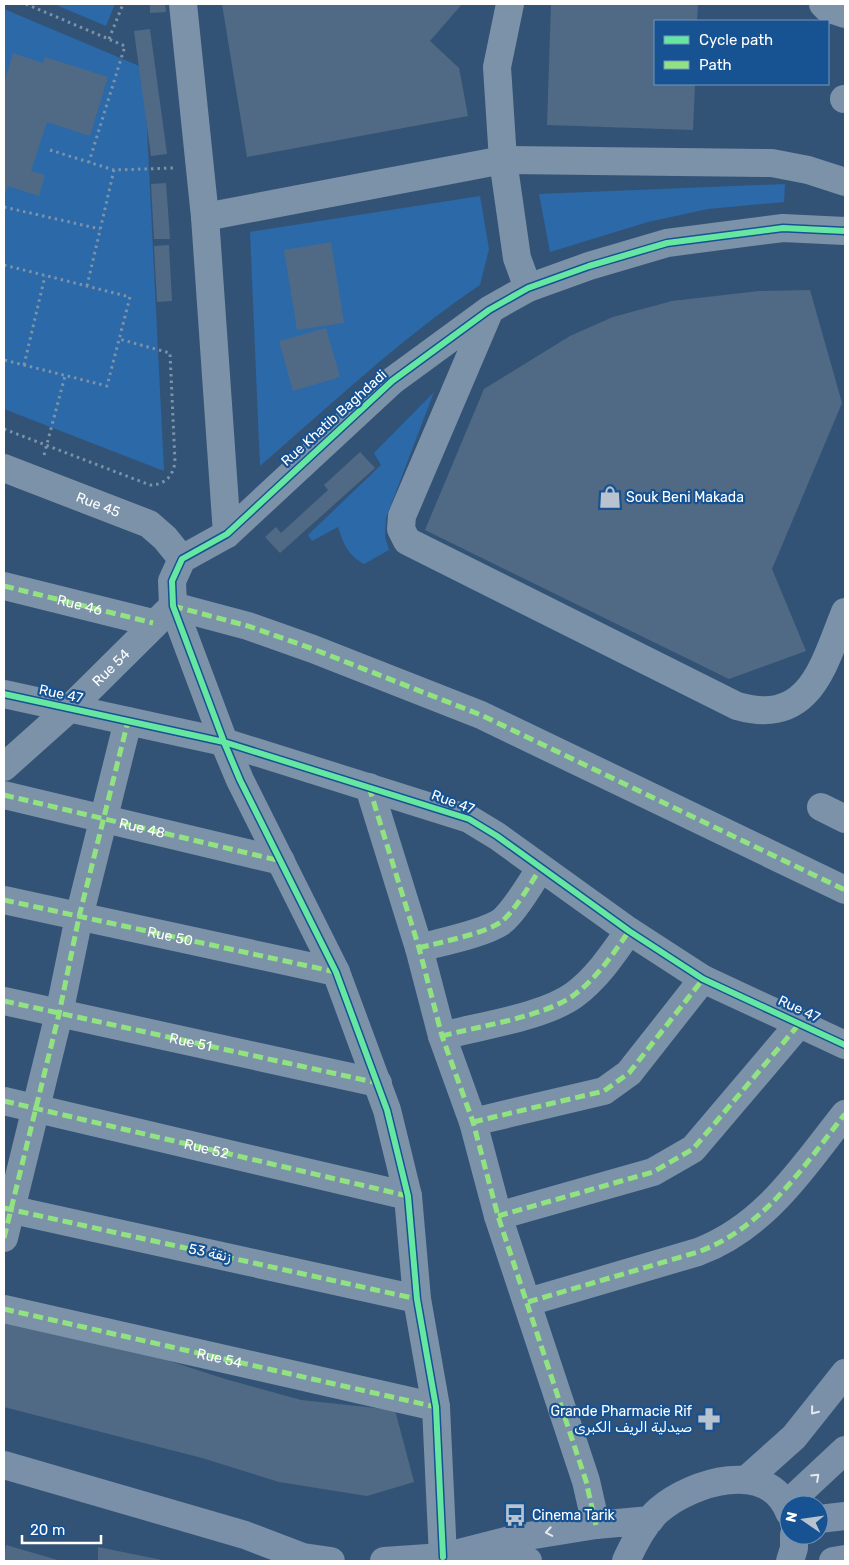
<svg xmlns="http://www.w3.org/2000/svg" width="849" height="1565" font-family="Rubik,'Noto Naskh Arabic',sans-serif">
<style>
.green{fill:#2b69a9}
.building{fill:#506a85}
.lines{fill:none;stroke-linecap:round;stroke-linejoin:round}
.path{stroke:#7c92a9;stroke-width:3;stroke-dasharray:2.5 4;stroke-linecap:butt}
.minor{stroke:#7c92a9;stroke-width:28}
.major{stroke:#7a8fa8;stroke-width:28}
.quiet{stroke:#91e382;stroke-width:5;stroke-dasharray:10 5;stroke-linecap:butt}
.cycleway-casing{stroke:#175292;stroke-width:9}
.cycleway{stroke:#66e7a1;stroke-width:6}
.oneway{stroke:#e4e9ee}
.labels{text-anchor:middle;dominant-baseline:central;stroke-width:4.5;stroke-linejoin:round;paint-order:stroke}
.street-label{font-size:14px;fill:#fff;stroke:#175292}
.poi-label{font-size:14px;fill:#fff;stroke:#175292;text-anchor:start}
</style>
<rect width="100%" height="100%" fill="#335376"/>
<!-- green -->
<path class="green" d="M54 4H115L106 26Z
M4 9 144 68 164 471 4 409Z
M785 184 784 202 708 209 648 222 550 252 539 194Z
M480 196 489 249 480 285C401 338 332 404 260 466L250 232Z
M434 392 386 518 385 537 389 550 364 564C347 554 344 545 338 527L312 541 308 535 381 465 374 453Z"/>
<!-- building -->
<path class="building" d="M150 4H165L166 12 150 13Z
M222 4H462L430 41 459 68 468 116 247 157Z
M551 4H698L697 21H655V84H695L693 130 547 125Z
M150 29 167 154 151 156 134 31Z
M13 53 43 63 45 57 108 77 90 136 47 122 31 171 45 175 39 196 8 186 4 198V84Z
M166 183 170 239H154L151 184Z
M331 242 344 323 297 330 284 250Z
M169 245 172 301 157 302 154 246Z
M810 290 842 403 772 569 806 651 729 679 425 530 484 389 570 336 613 317 672 301 759 291Z
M326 328 340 377 293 391 279 341Z
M360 452 375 468 280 553 265 537 276 527 281 533 328 490 324 485Z
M4 1317 139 1351 225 1379 301 1400 395 1410 414 1482 367 1496 279 1482 202 1458 4 1407Z
M6 1545 61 1561H4Z
M98 1547 162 1560V1561H98Z"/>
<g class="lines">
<!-- path -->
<path class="path" d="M26 4 125 46 89 162
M109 39 123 4
M50 150 114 170 173 168
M4 207 100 229
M4 265 130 297 107 386 4 360
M87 286 114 170
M24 365 45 276
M4 429 150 485C165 485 173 476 175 462L170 353 119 339
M44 455 65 376"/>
<!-- minor -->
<g class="minor">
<path d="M183 4 205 217 227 534"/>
<path d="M510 4 497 67 503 160 517 258 528 288"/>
<path d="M823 4 827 8 845 14"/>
<path d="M844 99H845"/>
<path d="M205 217 503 160 772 163 808 170 845 182"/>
<path d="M489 312 402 516 401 529 407 541 737 706C810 727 823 666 845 612"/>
<path id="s1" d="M4 468 149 524 165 538 182 559"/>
<path id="s2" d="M4 586 153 623"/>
<path d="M173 606 248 626 313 649 481 715 845 890"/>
<path d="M4 694 224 742 469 819 497 836 629 931 703 979 845 1045"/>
<path id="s3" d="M4 767 70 708 173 606"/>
<path d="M369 787 419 948 442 1036 473 1122 498 1216 586 1481 596 1525"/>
<path id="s4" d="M4 795 281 861"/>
<path d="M821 807 845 819"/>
<path id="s5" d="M4 900 336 972"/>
<path d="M419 948C441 942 483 934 501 922 514 912 531 883 540 869"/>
<path d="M4 1001 378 1083"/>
<path d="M442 1036C479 1026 544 1017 574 995 597 978 613 954 629 931"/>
<path d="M4 1101 408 1196"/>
<path d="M473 1122 604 1091 629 1073 703 979"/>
<path d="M4 1208 417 1299"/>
<path d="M498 1216 653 1172 693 1149 800 1023"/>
<path d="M4 1238 59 1014 79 917 128 721"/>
<path d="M528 1302 698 1252C765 1227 802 1168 845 1114"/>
<path id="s6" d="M4 1309 436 1407"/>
<path d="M443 1557 436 1407 417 1299 408 1196 387 1110 336 972 240 780 224 742 173 606 172 581 182 559 227 534 392 381 489 310 528 288 589 266 667 243 783 228 845 231"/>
</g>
<!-- major -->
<path class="major" d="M4 1465 245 1535 303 1557 331 1561
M746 1480 794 1437 845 1373
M786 1505 845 1450
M819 1519 845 1516
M443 1557 522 1537 596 1525 650 1520
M384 1561 443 1557 528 1561
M626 1561C634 1543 644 1523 659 1510 692 1482 768 1458 789 1512
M790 1561 794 1548V1535
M833 1561 845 1559"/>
<!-- quiet -->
<g class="quiet">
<path d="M4 586 153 623"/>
<path d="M173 606 248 626 313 649 481 715 845 890"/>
<path d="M369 787 419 948 442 1036 473 1122 498 1216 586 1481 596 1525"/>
<path d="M4 795 281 861"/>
<path d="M4 900 336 972"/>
<path d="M419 948C441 942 483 934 501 922 514 912 531 883 540 869"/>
<path id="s7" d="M4 1001 378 1083"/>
<path d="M442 1036C479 1026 544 1017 574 995 597 978 613 954 629 931"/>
<path id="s8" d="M4 1101 408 1196"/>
<path d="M473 1122 604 1091 629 1073 703 979"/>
<path d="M4 1208 417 1299"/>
<path d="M498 1216 653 1172 693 1149 800 1023"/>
<path d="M4 1238 59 1014 79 917 128 721"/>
<path d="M528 1302 698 1252C765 1227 802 1168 845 1114"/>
<path d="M4 1309 436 1407"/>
</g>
<defs>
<path id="cycleway" d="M4 694 224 742 469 819 497 836 629 931 703 979 845 1045
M443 1557 436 1407 417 1299 408 1196 387 1110 336 972 240 780 224 742 173 606 172 581 182 559 227 534 392 381 489 310 528 288 589 266 667 243 783 228 845 231"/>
</defs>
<!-- cycleway casing -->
<use href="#cycleway" class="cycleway-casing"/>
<!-- cycleway -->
<use href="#cycleway" class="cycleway"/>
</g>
<!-- one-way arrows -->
<defs><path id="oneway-chevron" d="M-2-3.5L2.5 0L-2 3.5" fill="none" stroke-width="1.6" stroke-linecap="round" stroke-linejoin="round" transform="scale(1.25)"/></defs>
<g class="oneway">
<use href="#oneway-chevron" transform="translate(814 1411) rotate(129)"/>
<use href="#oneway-chevron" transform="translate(816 1477) rotate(-43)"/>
<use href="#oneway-chevron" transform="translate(549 1532) rotate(170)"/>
</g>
<!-- icons -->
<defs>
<symbol id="shop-bare" viewBox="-9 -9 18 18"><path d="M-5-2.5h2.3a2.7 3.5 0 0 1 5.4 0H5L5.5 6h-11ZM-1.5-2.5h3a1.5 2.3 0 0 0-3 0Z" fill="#b8c3cf" stroke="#175292" stroke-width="2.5" paint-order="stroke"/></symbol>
<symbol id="pharmacy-bare" viewBox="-9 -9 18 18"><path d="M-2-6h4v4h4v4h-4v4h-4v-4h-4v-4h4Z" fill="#b8c3cf" stroke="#175292" stroke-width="2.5" paint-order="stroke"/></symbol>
<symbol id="bus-bare" viewBox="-9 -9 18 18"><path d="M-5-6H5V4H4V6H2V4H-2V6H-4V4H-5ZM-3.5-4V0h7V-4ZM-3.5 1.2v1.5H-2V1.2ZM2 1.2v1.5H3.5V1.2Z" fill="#b8c3cf" stroke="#175292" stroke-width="2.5" paint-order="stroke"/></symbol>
</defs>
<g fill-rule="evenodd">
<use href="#shop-bare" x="594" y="481" width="32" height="32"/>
<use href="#pharmacy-bare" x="693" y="1403" width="32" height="32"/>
<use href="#bus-bare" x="499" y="1499" width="32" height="32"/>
</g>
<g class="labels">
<!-- street labels -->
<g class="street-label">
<text transform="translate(334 418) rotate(-42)">Rue Khatib Baghdadi</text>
<text stroke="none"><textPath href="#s1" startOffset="101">Rue 45</textPath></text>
<text stroke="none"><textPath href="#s2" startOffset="78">Rue 46</textPath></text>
<text stroke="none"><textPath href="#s3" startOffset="146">Rue 54</textPath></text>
<text transform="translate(61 694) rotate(12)">Rue 47</text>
<text transform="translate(453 802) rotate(20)">Rue 47</text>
<text stroke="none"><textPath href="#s4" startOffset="142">Rue 48</textPath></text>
<text stroke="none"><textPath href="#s5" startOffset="170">Rue 50</textPath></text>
<text transform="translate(799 1009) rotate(25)">Rue 47</text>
<text stroke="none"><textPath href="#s7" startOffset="191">Rue 51</textPath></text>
<text stroke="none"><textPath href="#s8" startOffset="208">Rue 52</textPath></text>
<text transform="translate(210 1253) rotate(12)">زنقة 53</text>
<text stroke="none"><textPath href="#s6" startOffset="221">Rue 54</textPath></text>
</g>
<!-- poi labels -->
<g class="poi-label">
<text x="626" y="497">Souk Beni Makada</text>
<text x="692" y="1411" text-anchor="end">Grande Pharmacie Rif<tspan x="692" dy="16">صيدلية الريف الكبرى</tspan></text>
<text x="532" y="1515">Cinema Tarik</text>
</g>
</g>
<!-- border -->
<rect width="849" height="1565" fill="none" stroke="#ffffff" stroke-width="10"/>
<!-- legend -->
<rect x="654" y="20" width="175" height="65" fill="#175292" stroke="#7497be"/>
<rect x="664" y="36" width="25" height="8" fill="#66e7a1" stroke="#7497be"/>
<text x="699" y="45" font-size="15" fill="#ffffff">Cycle path</text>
<rect x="664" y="61" width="25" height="8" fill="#91e382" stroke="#7497be"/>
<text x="699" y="70" font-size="15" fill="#ffffff">Path</text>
<!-- north arrow -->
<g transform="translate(804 1520) rotate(283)"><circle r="24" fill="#175292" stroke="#7497be"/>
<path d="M0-4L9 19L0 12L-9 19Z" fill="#b8c3cf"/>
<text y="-8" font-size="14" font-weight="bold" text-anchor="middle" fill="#ffffff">N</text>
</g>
<!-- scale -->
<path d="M22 1535v8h79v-8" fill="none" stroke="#ffffff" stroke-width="2.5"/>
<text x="30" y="1535" font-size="15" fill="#ffffff" stroke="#175292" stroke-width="4" paint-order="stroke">20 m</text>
</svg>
